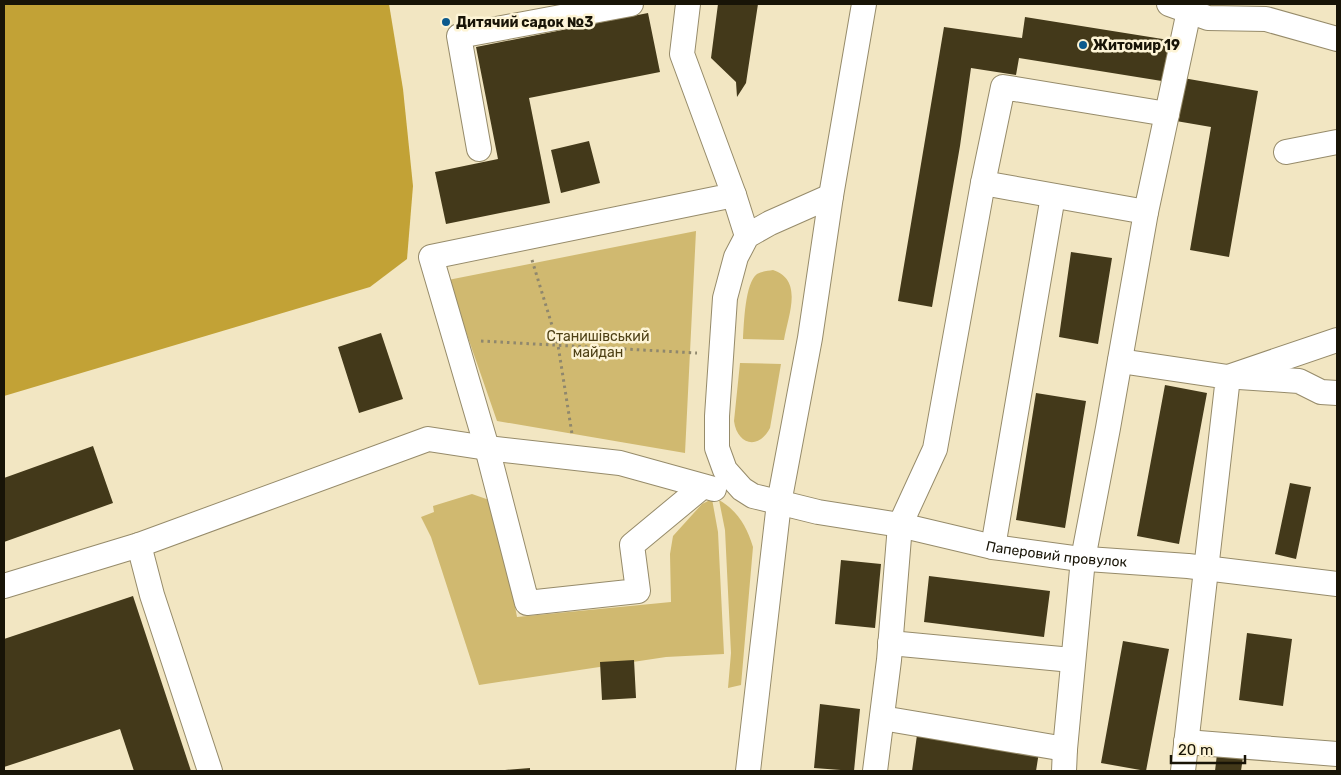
<svg xmlns="http://www.w3.org/2000/svg" width="1341" height="775" font-family="Rubik,sans-serif">
<style>
.green{fill:#d0b970}
.forest{fill:#c2a236}
.building{fill:#43391a}
.lines{fill:none;stroke-linecap:round;stroke-linejoin:round}
.minor-casing{stroke:#968b6a;stroke-width:26}
.path{stroke:#8f876d;stroke-width:3;stroke-dasharray:2.5 4;stroke-linecap:butt}
.minor{stroke:#fff;stroke-width:24}
.poi-dot{fill:#0c5a8d;stroke:#fdf4d6;stroke-width:2}
.labels{text-anchor:middle;dominant-baseline:central;stroke-width:5;stroke-linejoin:round;paint-order:stroke}
.poi-label{font-size:14px;font-weight:bold;fill:#181407;stroke:#fdf4d6;text-anchor:start}
.park-label{font-size:14px;fill:#4e4116;stroke:#fdf4d6}
.street-label{font-size:14px;fill:#181407;stroke:#fdf4d6}
</style>
<rect width="100%" height="100%" fill="#f2e6c2"/>
<!-- green -->
<path class="green" d="M696 231 685 453 497 421 448 280Z
M773 270C804 280 788 316 784 340L743 339C744 323 745 283 757 274 762 271 768 271 773 270Z
M740 363 781 364 770 428C758 451 737 444 734 421Z
M472 494 495 502 517 617 671 602 670 554 673 536 702 504 712 499 718 532 724 654 666 657 479 685 431 537 421 517 434 512 433 506Z
M719 500C738 511 747 527 753 547L741 685 728 688 731 653 725 530Z"/>
<!-- forest -->
<path class="forest" d="M4 4H389L403 89 413 186 407 259 370 287 4 396Z"/>
<!-- building -->
<path class="building" d="M718 4H758L746 83 737 97 736 82 711 58Z
M648 13 660 72 529 98 550 203 446 224 435 172 498 159 476 47Z
M1025 17 1175 41 1168 82 1019 58 1016 75 971 68 960 146 932 307 898 301 944 27 1022 38Z
M1183 78 1258 91 1229 257 1190 250 1211 127 1176 121Z
M589 141 600 183 561 193 551 150Z
M1071 252 1112 258 1098 344 1059 337Z
M381 333 403 399 359 413 338 347Z
M1165 385 1207 393 1179 544 1137 536Z
M1036 393 1086 401 1065 528 1016 520Z
M93 446 113 503 4 542V478Z
M1290 483 1311 487 1296 559 1275 554Z
M841 560 881 564 875 628 835 624Z
M929 576 1050 591 1044 637 924 622Z
M133 596 191 771H134L120 729 4 767V639Z
M1247 633 1292 639 1283 706 1239 700Z
M1123 641 1169 649 1146 771 1101 763Z
M634 660 636 698 602 700 600 662Z
M820 704 860 709 854 771 814 768Z
M917 735 1039 752 1036 771H912Z
M1217 754 1243 757 1241 771H1215Z
M530 768V771H505V770Z"/>
<g class="lines">
<defs>
<g id="minor">
<path d="M688 4 682 54 734 195 431 257 487 448 527 603 638 591 632 545 702 487"/>
<path d="M1169 4 1208 18 1266 19 1337 39"/>
<path d="M479 149 459 36 631 4"/>
<path d="M1286 152 1337 142"/>
<path d="M983 183 1146 212"/>
<path d="M734 195 747 236"/>
<path id="s1" d="M831 196 770 223 747 236 736 257 725 298 717 416V448L725 470 742 489 753 496 818 512 900 525 993 547 1073 558 1188 566 1337 584"/>
<path d="M1120 361 1228 377 1183 771"/>
<path d="M1228 377 1337 340"/>
<path d="M1239 377 1299 381 1321 392 1337 393"/>
<path d="M993 547 1053 196"/>
<path d="M4 586 139 545"/>
<path d="M890 643 1072 660"/>
<path d="M882 718 1065 749 1083 559 1108 428 1146 212 1189 11"/>
<path d="M1186 742 1337 754"/>
<path d="M210 771 152 595 139 545 428 439 487 448 620 463 714 489"/>
<path d="M748 771 779 503 810 338 831 196 864 4"/>
<path d="M875 771 889 660 900 525 935 449 983 183 1003 87 1167 114"/>
<path d="M1064 771 1065 749"/>
</g>
</defs>
<!-- minor casing -->
<use href="#minor" class="minor-casing"/>
<!-- path -->
<path class="path" d="M532 260 558 345 572 434
M481 341 697 353"/>
<!-- minor -->
<use href="#minor" class="minor"/>
</g>
<!-- markers -->
<g class="poi-dot">
<circle cx="446" cy="22" r="5"/>
<circle cx="1083" cy="45" r="5"/>
</g>
<g class="labels">
<!-- poi labels -->
<g class="poi-label">
<text x="456" y="22">Дитячий садок №3</text>
<text x="1093" y="45">Житомир 19</text>
</g>
<!-- park labels -->
<g class="park-label">
<text x="598" y="336">Станишівський<tspan x="598" dy="16">майдан</tspan></text>
</g>
<!-- street labels -->
<g class="street-label">
<text stroke="none"><textPath href="#s1" startOffset="681">Паперовий провулок</textPath></text>
</g>
</g>
<!-- border -->
<rect width="1341" height="775" fill="none" stroke="#181407" stroke-width="10"/>
<!-- scale -->
<path d="M1171 755v8h74v-8" fill="none" stroke="#181407" stroke-width="2.5"/>
<text x="1178" y="755" font-size="15" fill="#181407" stroke="#fdf4d6" stroke-width="4" paint-order="stroke">20 m</text>
</svg>
